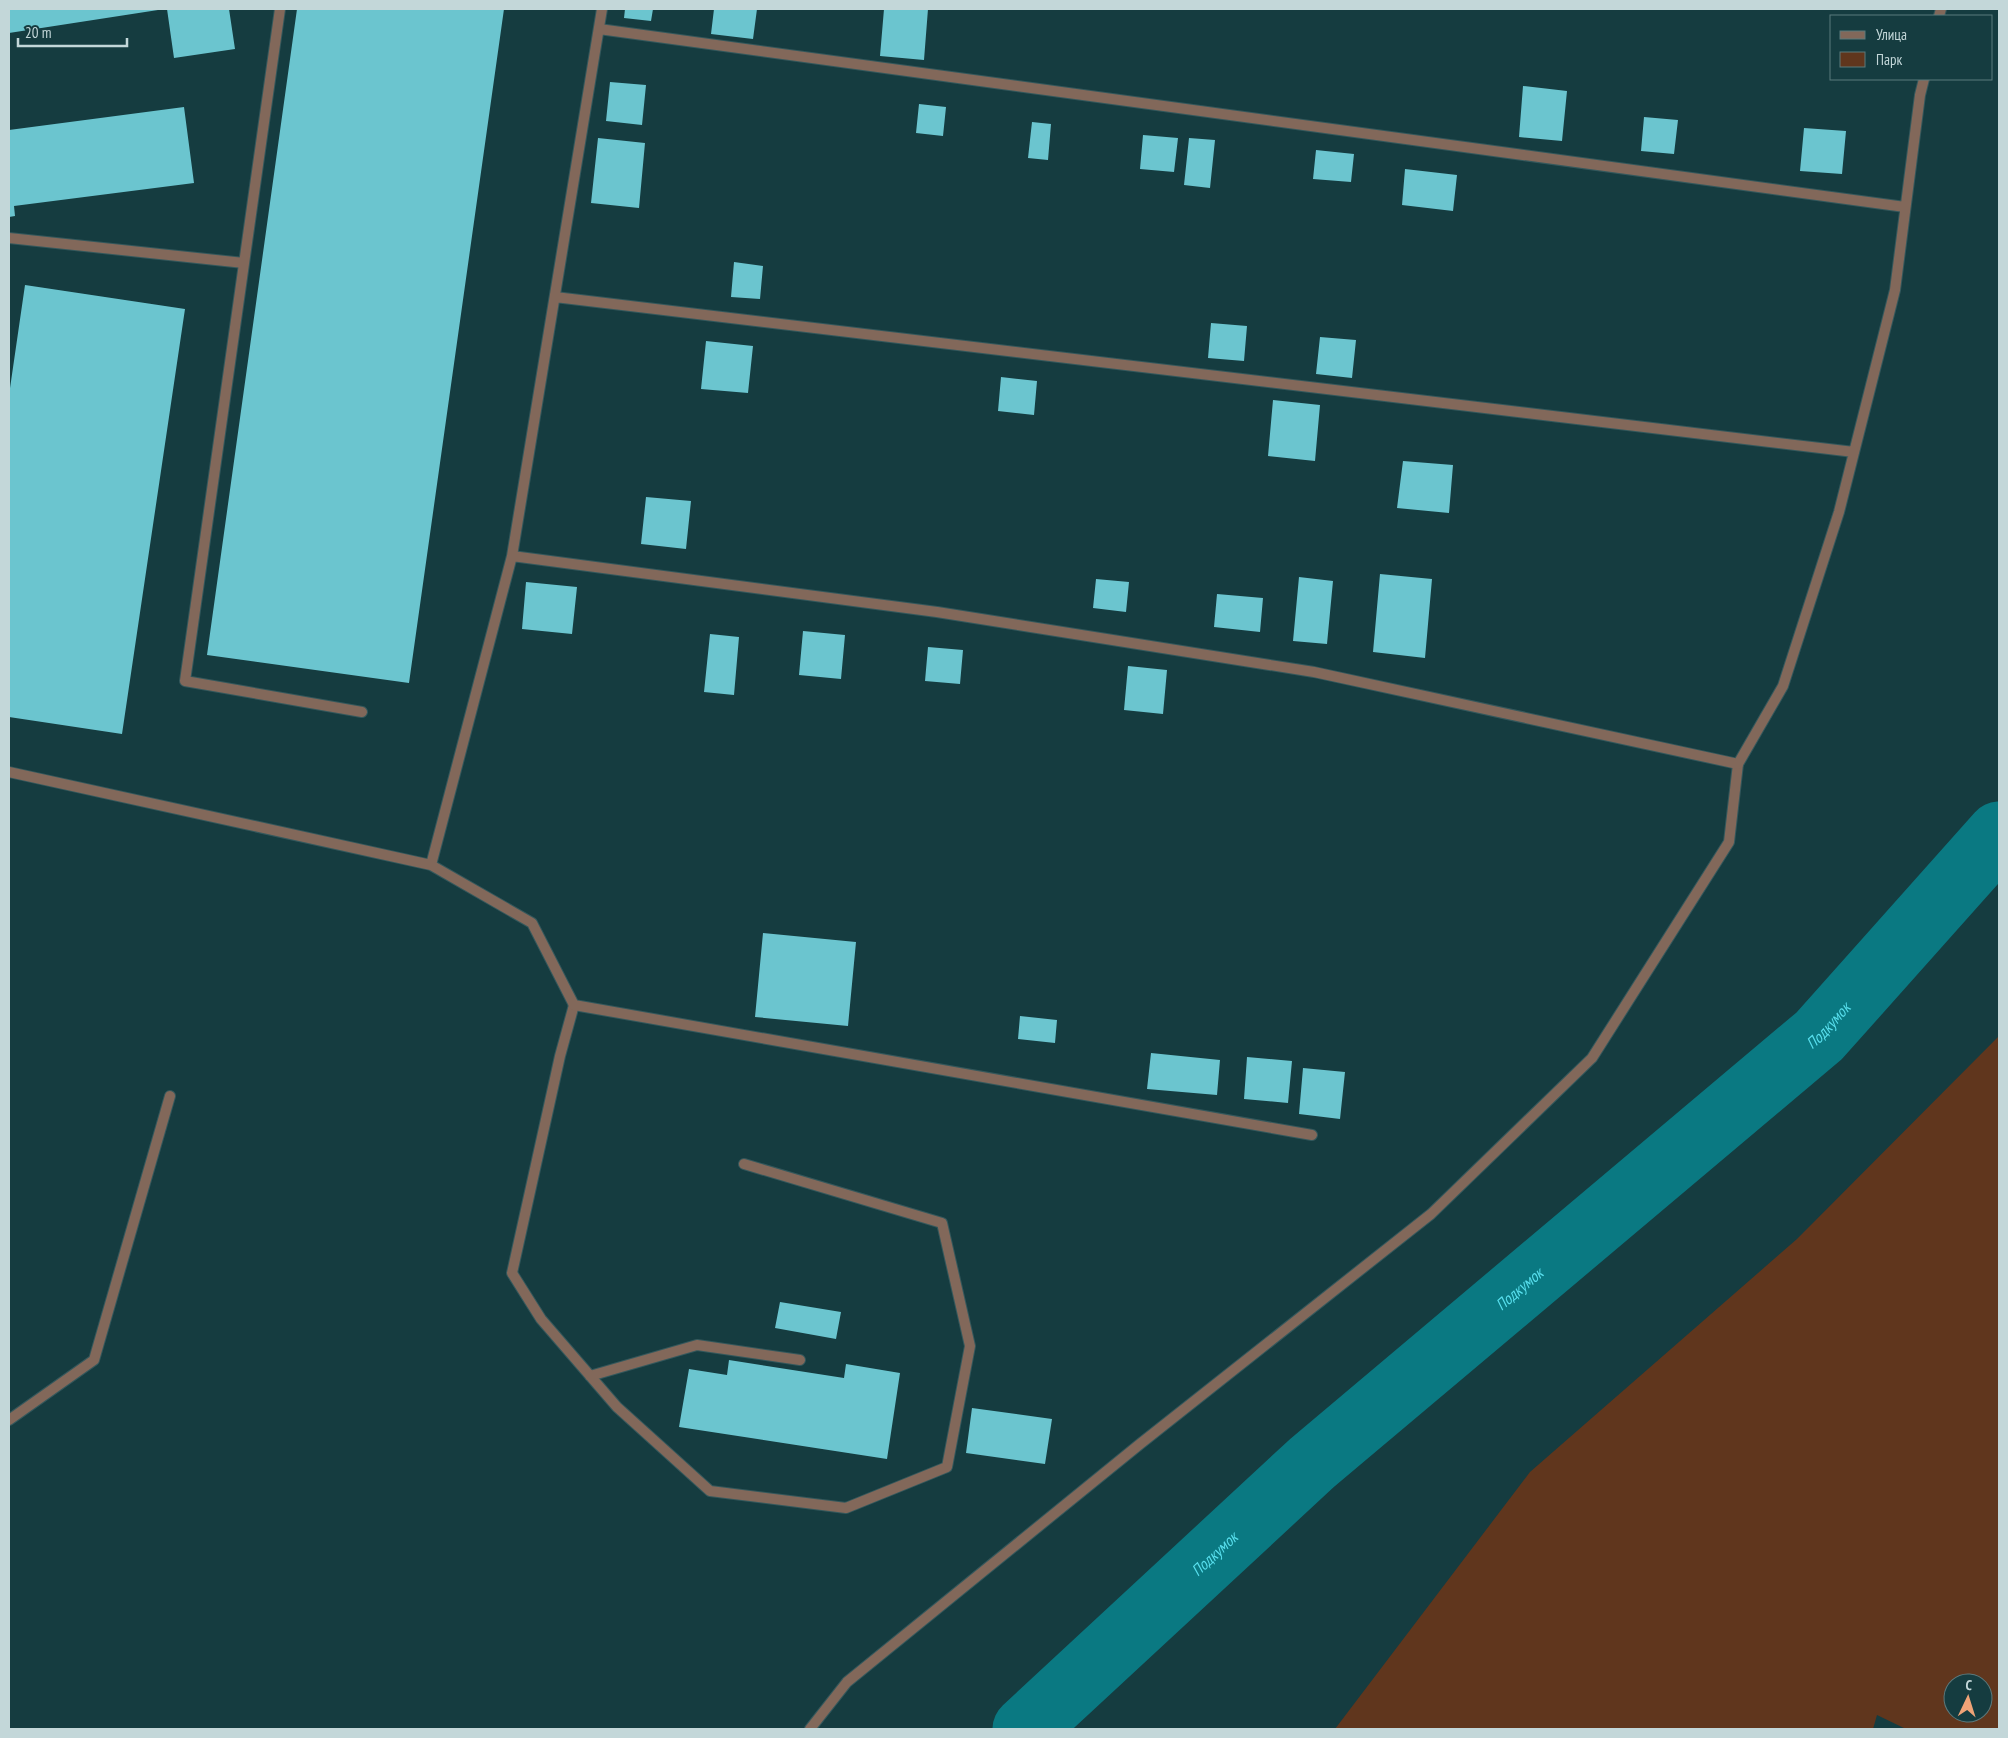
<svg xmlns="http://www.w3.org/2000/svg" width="2008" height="1738" font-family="'PT Sans Narrow',sans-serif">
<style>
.green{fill:#60361d;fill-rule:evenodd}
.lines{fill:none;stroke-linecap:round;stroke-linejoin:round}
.river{stroke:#0a7982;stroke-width:65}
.building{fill:#6bc5cf}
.service-casing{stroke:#34585c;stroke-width:12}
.minor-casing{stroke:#34585c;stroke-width:12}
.service{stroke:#82685a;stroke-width:10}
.minor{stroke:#82685a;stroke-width:10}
.labels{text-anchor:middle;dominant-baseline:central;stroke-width:5;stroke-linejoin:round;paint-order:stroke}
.water-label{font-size:16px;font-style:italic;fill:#58dfed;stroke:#153c40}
</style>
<rect width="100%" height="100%" fill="#153c40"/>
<!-- green -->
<path class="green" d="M1999 1036V1729H1906L1877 1715 1873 1729H1335L1530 1472 1797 1239ZM1953 1683H1983V1713H1953Z"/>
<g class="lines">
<!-- river -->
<path class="river" id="s1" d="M1025 1729 1312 1463 1819 1036 1999 834"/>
</g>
<!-- building -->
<path class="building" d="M9 9H157L158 10 9 33Z
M167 9H229L235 49 174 58Z
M297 9H504L409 683 207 655Z
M625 9H653L651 21 624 18Z
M714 9H757L753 39 711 34Z
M884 9H928L924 60 880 56Z
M610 82 646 85 642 125 606 121Z
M1523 86 1567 91 1562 141 1519 137Z
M919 104 946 107 943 136 916 133Z
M184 107 194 183 14 206 15 216 9 217V130Z
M1644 117 1678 120 1674 154 1641 151Z
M1032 122 1051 124 1048 160 1028 158Z
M1804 128 1846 131 1842 174 1800 171Z
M1143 135 1178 138 1174 172 1140 169Z
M598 138 645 143 639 208 591 203Z
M1189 138 1215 140 1210 188 1184 185Z
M1316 150 1354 154 1351 182 1313 179Z
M1405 169 1457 175 1453 211 1402 205Z
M734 262 763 266 760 299 731 297Z
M25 285 185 309 122 734 9 717V395Z
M1211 323 1247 326 1244 361 1208 358Z
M1320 337 1356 340 1352 378 1316 374Z
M706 341 753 346 748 393 701 389Z
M1001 377 1037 381 1034 415 998 411Z
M1273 400 1320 405 1315 461 1268 456Z
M1403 461 1453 465 1449 513 1397 508Z
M646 497 691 501 686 549 641 544Z
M1380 574 1432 579 1425 658 1373 652Z
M1299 577 1333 581 1327 644 1293 641Z
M1096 579 1129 582 1126 612 1093 608Z
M526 582 577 587 572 634 522 629Z
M1217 594 1263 598 1260 632 1214 627Z
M803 631 845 635 841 679 799 675Z
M710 634 739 637 734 695 704 692Z
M928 647 963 650 960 684 925 681Z
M1128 666 1167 670 1163 714 1124 710Z
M763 933 856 942 848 1026 755 1017Z
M1020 1016 1057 1020 1055 1043 1018 1039Z
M1151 1053 1220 1060 1217 1095 1147 1089Z
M1247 1057 1292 1061 1288 1103 1244 1099Z
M1303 1068 1345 1072 1340 1119 1299 1114Z
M780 1302 841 1312 836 1339 775 1328Z
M729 1360 844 1378 846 1364 900 1373 887 1459 679 1427 689 1369 727 1375Z
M972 1408 1052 1419 1045 1464 966 1453Z"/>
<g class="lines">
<defs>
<path id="service" d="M280 9 185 681 362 712
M9 238 244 263
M574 1005 560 1056 512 1273 541 1319 617 1407 710 1491 846 1508 947 1467 970 1346 942 1223 744 1164
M590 1376 697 1345 800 1360
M9 1420 94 1360 170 1096
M810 1729 847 1682 1140 1444 1431 1214 1592 1058 1729 842 1738 764"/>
<path id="minor" d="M1939 16 1941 9
M599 29 1905 207
M555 297 1854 452
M512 556 937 612 1314 672 1738 764 1783 686 1839 512 1895 290 1920 95 1924 79
M9 772 431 865 512 556 602 9
M431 865 532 923 574 1005 1312 1135"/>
</defs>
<!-- service casing -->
<use href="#service" class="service-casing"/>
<!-- minor casing -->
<use href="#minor" class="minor-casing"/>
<!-- service -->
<use href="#service" class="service"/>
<!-- minor -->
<use href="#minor" class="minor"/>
</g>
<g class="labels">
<!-- water labels -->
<g class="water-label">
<text stroke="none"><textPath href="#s1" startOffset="1068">Подкумок</textPath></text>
<text stroke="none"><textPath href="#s1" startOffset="662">Подкумок</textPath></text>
<text stroke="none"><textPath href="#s1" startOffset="258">Подкумок</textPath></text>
</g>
</g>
<!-- border -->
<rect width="2008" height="1738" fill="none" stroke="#c3d7d9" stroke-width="20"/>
<!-- legend -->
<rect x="1830" y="15" width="162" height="65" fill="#153c40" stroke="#5b7a7d"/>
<rect x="1840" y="31" width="25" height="8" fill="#82685a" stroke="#5b7a7d"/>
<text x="1876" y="40" font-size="15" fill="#c3d7d9">Улица</text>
<rect x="1840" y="52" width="25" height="15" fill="#60361d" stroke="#5b7a7d"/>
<text x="1876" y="65" font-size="15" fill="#c3d7d9">Парк</text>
<!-- north arrow -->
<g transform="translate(1968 1698) rotate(4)"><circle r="24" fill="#153c40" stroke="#5b7a7d"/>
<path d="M0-4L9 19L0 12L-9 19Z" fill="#efa377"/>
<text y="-8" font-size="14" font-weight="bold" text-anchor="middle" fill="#c3d7d9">С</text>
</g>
<!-- scale -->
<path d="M18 38v8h109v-8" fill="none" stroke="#c3d7d9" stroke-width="2.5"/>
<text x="25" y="38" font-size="15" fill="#c3d7d9" stroke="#153c40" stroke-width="4" paint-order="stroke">20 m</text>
</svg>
